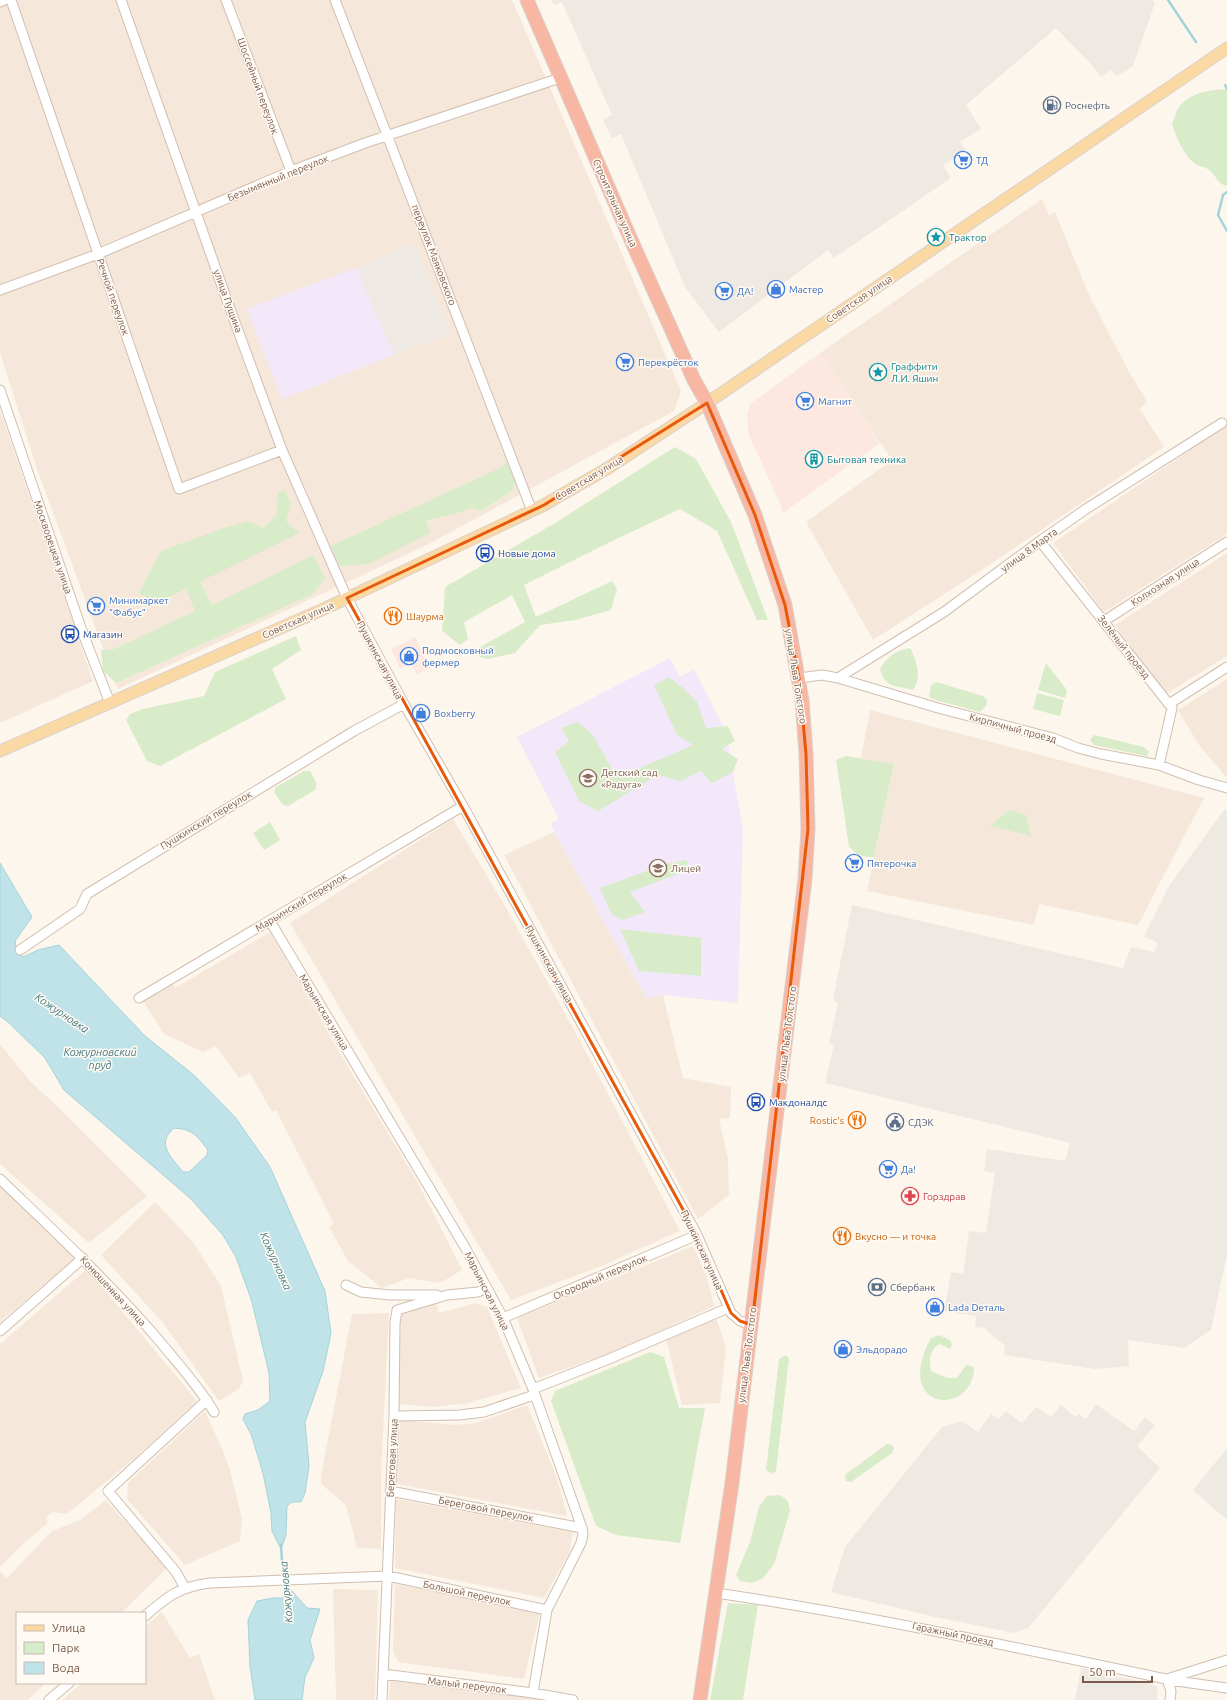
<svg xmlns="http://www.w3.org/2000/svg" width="1227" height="1700" font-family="Ubuntu,sans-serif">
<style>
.residential{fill:#f5e8da}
.commercial{fill:#fde8e0}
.industrial{fill:#efe9e4}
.education{fill:#f3e8fa}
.green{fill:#d8ecc9}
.water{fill:#bfe3e8;stroke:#a5d3da;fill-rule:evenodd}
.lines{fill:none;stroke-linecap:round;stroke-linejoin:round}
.stream{stroke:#a5d3da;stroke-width:2.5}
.minor-casing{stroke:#d1beb0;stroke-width:11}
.major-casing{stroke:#dad1cd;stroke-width:13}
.highway-casing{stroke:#dad1cd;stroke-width:15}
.minor{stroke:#fff;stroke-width:9}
.major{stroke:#fbd9a5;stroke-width:11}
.highway{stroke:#f7b7a3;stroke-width:13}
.marked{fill:none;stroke:#e8590c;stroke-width:3;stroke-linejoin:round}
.labels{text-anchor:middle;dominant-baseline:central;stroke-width:3;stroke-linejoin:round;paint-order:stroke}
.street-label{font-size:10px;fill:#7a5c4d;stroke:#fffaf3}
.service-label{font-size:10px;fill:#4e5e75;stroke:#fffaf3;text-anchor:start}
.shop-label{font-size:10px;fill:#366cbe;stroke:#fffaf3;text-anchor:start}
.culture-label{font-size:10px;fill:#0d838f;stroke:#fffaf3;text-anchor:start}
.transit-label{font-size:10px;fill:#164399;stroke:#fffaf3;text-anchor:start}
.food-label{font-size:10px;fill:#c56008;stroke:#fffaf3;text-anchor:start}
.education-label{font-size:10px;fill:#785e54;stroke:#fffaf3;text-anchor:start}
.health-label{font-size:10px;fill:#be3a42;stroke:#fffaf3;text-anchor:start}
.water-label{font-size:11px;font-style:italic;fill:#437c86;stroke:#fffaf3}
</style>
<rect width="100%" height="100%" fill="#fdf6ec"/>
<!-- residential -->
<path class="residential" d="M0 0H512L681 391 674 411 427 545 118 689 38 472 0 353Z
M1042 199 1049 215 1055 212 1090 297 1127 368 1147 402 1140 409 1164 447 988 566 873 640 806 522 892 460 820 353Z
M0 410 93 681 0 723Z
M1227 425V534L1104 612 1053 543Z
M1227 553V656L1166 694 1115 625Z
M1227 679V776L1226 777 1199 745 1178 710Z
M870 710 1204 798 1138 925 1039 904 1034 925 867 891 894 765 861 758Z
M453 819 502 901 578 1037 680 1231 599 1267 511 1300 290 923Z
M554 832 646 998 663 995 683 1078 731 1087 730 1118 719 1119 728 1158 729 1195 698 1219 504 855Z
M270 932 344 1060 418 1183 462 1270 447 1279 439 1283 409 1278 382 1288 348 1261 329 1227 334 1224 276 1110 272 1112 250 1073 239 1078 216 1046 203 1052 164 1034 143 1001 173 984 175 988Z
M0 1044 29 1080 62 1111 147 1196 89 1243 0 1164Z
M0 1182 78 1256 0 1322Z
M155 1202 193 1242 221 1286 243 1381 239 1389 219 1401 163 1323 101 1255Z
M693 1246 707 1278 714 1306 616 1351 539 1378 517 1318Z
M87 1269 197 1401 137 1456 67 1514 53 1512 46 1517 48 1523 24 1543 0 1567V1344Z
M436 1303 439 1313 476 1303 487 1307 521 1388 468 1403 434 1407 399 1404V1313Z
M389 1313 381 1473V1549L357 1548 346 1505 321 1484V1476L352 1314Z
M716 1318 726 1347 720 1403 682 1405 666 1338Z
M527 1405 557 1478 567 1516 397 1484 400 1420 455 1425 475 1423Z
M205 1411 223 1451 230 1470 242 1519 240 1541 185 1565 127 1499 128 1483Z
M396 1499 573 1532 569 1553 544 1598 395 1568Z
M106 1500 167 1568 121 1613H17V1683H46L28 1700H0V1571L7 1578 52 1531 80 1520Z
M395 1584 540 1612 524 1679 398 1662 393 1650Z
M333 1589 378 1590 375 1700H336Z
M162 1612 190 1658 199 1654 215 1700H62L82 1683H145V1627Z
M390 1681 474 1690 541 1700H389Z"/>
<!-- commercial -->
<path class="commercial" d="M820 353 880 443 783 513 781 506 749 435 747 416 750 404Z
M415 637 430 668 417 675 411 664 400 669 391 649Z"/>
<!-- industrial -->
<path class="industrial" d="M552 0H1153L1155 3 1133 66 1117 76 1111 70 1101 77 1090 63 1056 28 966 105 981 129 960 142 965 150 943 165 951 178 834 258 828 250 719 332 685 287 621 134 612 138 603 120 612 115 562 2 554 5Z
M414 244 450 334 394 355 356 268Z
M1224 810 1227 811V1255L1211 1330 1184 1348 1128 1340 1129 1366 1095 1369 1004 1355 1005 1346 984 1328 975 1327 976 1316 944 1311 951 1272 963 1274 969 1231 986 1233 995 1173 984 1171 987 1149 1065 1161 1070 1143 825 1083 834 1045 829 1043 838 1003 833 999 852 905 1123 968 1131 947 1154 952 1158 943 1144 936 1169 886Z
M1096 1404 1134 1431 1145 1417 1155 1425 1137 1446 1160 1468 1029 1627 1014 1633 935 1617 831 1592 845 1547 942 1427 962 1421 978 1432 991 1414 999 1419 1006 1411 1022 1423 1036 1407 1051 1417 1061 1405 1075 1417 1079 1414 1086 1419Z
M1227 1448V1520L1193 1490Z
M1081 1668 1155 1685 1158 1688 1157 1700H1075Z"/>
<!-- education -->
<path class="education" d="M356 268 394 355 282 399 247 309Z
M670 658 680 677 694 669 726 732 743 831 738 1003 663 995 646 998 554 832 551 823 559 819 517 737Z"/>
<!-- green -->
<path class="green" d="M1227 89V186C1218 185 1216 175 1209 170 1205 166 1198 167 1194 163 1183 154 1177 138 1172 125 1174 119 1176 112 1179 107 1191 92 1209 90 1227 89Z
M675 447 696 459 731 522 768 620H757L717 531 680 509 610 542 524 585 536 617 612 581 617 589 611 610 575 620 540 625 515 653 488 659 477 656 478 648 525 622 512 595 464 622 468 639 460 645 442 631 445 587 555 523Z
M507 461 517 474 513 490 481 511 471 508 452 515 426 520 430 533 369 564 339 566 331 546 500 468Z
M285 490 291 505 286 521 299 533 200 582 212 605 313 555 325 578 313 594 116 683 103 671 101 650H112L195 611 186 589 155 603 139 593 161 551 227 527 248 521 264 528 276 515 278 493Z
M296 636 301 650 272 669 286 699 160 766 147 761 126 720 130 714 143 709 204 696 215 672Z
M910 648C917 661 922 678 913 690 895 685 885 688 880 669 886 657 897 650 910 648Z
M1046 663 1067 690 1065 698 1038 690Z
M669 677 684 689 697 702 706 728 728 726 735 741 721 749 738 759 733 772 712 783 701 771 681 781 658 775 598 811 579 801 555 752 569 741 561 728 578 722 593 735 617 778 693 745 677 735 654 685Z
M936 682 983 696 987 700 986 706 980 712 932 699 929 696 931 685Z
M1037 693 1064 700 1060 716 1033 709Z
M1094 735 1144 747 1149 752 1148 755 1146 756 1094 745 1090 740Z
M846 756 894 764 874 857C862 857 857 856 849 846L836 760Z
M304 771H310L317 784 315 790 288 806 283 805 274 792 276 787Z
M1009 810 1026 815 1031 836 990 826Z
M270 822 280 840 264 850 253 833Z
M687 860 688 870 630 892 645 912 623 920 612 915 600 888 666 864Z
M620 929 701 938V976L639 971Z
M939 1335 950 1340 952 1345 950 1349 940 1344C929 1349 928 1363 932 1372L948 1378H957L966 1365 974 1367C974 1417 891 1412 931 1338Z
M650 1352 664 1357 679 1408H705L680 1543 616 1535 596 1526 551 1401 555 1391Z
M786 1355 789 1359 776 1471 772 1474 766 1470 779 1359Z
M887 1444 892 1445 894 1448 892 1453 851 1482 846 1481 845 1478 846 1474Z
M780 1495 788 1501 790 1511 774 1564 763 1578 752 1583 740 1581 736 1575 750 1542 759 1507 767 1496Z
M728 1603 758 1605 743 1700H710Z"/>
<!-- water -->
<path class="water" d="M0 863 32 917 15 941 17 951 23 957 38 950 59 945 145 1036 195 1076 235 1117 270 1167 325 1291 331 1333 323 1371 305 1422 309 1466 305 1493 301 1502H292L287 1506 286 1535 281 1549 272 1531 271 1513 263 1473 251 1434 243 1419 245 1414 258 1410 270 1401 269 1373 252 1302 236 1257 223 1235 190 1198 64 1090 45 1058 7 1021 0 1016ZM174 1128C193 1129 197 1136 208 1150L207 1155 189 1172H183C172 1158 155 1144 174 1128Z
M291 1590 307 1608 320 1609 310 1640 314 1658 305 1677 302 1700H255L250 1666 248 1620 257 1601 273 1598H283Z"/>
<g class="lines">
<!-- stream -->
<path class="stream" d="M1168 0 1196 42
M1225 85 1227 89
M1227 192 1223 195 1218 215 1227 231
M281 1545 283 1578
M284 1583 285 1600"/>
<defs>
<path id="minor" d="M11 0 179 489 282 450
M121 0 229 306 282 450 347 598 404 704 463 806 697 1235 731 1313 740 1321 752 1325
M226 0 291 171
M335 0 532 511
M0 2 4 0
M0 290 98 254 291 171 365 143 560 78
M0 390 82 631 110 703
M1040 541 1172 708 1159 765
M1104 621 1227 542
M799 678 822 675 838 678 938 708 1053 738 1078 748 1101 754 1159 765 1199 780 1227 788
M838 678 944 612 1040 541 1086 509 1222 423
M1169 704 1227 667
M270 921 466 1249 503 1318 533 1389 582 1528 583 1534 581 1543 547 1610 533 1693
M20 950 80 909 87 894 354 731 404 704
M139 998 463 806
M0 1179C56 1233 112 1285 162 1344 180 1366 200 1388 214 1412
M346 1285 361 1292 390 1295H437
M503 1318 697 1235
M0 1331 83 1258
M533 1389 609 1359 728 1308
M394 1416 459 1415 484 1412 534 1395
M390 1491 582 1528
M185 1588 176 1572 108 1491 207 1400
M716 1593C868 1615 1017 1648 1167 1679L1171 1691 1170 1700
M145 1616C168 1596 179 1587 210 1583L388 1576 547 1610
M383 1674 533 1693 573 1700
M1167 1679 1227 1660
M1169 1680 1227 1688
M49 1700 69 1683
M382 1700 394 1416 395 1323 397 1310 447 1295 478 1292 487 1288"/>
<path id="major" d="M0 751 326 608 544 505 608 468 707 403 1227 48"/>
<path id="highway" d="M527 0 632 242 694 380 707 403 755 515 785 605 802 700 806 754 808 829 805 879 732 1483 700 1700"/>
</defs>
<!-- minor casing -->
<use href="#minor" class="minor-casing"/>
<!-- major casing -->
<use href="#major" class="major-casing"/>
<!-- highway casing -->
<use href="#highway" class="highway-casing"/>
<!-- minor -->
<use href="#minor" class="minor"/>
<!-- major -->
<use href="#major" class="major"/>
<!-- highway -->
<use href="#highway" class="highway"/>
</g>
<!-- marked area -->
<path class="marked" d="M707 403 755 515 785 605 799 678 806 754 808 829 752 1325 740 1321 731 1313 697 1235 347 598 544 505Z"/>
<!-- icons -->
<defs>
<symbol id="fuel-ring" viewBox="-11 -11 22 22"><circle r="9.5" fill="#fffaf3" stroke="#5c6f8a" stroke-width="1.5"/><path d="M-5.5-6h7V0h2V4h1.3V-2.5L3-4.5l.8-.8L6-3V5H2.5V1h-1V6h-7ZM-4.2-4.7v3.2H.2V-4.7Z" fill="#5c6f8a"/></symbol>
<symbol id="supermarket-ring" viewBox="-11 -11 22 22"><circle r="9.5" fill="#fffaf3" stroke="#3f7fe0" stroke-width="1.5"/><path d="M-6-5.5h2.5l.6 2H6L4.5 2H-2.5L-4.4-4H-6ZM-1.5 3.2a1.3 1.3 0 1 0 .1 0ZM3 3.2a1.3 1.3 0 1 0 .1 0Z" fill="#3f7fe0"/></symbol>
<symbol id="sight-ring" viewBox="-11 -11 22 22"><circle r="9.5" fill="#fffaf3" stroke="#0f9aa8" stroke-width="1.5"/><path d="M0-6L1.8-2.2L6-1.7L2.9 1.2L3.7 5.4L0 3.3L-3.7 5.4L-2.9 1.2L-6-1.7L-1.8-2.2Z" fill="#0f9aa8"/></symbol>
<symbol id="shop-ring" viewBox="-11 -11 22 22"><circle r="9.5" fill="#fffaf3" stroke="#3f7fe0" stroke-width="1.5"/><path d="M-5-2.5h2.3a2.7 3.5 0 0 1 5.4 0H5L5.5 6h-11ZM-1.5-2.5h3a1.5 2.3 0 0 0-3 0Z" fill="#3f7fe0"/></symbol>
<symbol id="building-ring" viewBox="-11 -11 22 22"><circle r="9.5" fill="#fffaf3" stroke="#0f9aa8" stroke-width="1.5"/><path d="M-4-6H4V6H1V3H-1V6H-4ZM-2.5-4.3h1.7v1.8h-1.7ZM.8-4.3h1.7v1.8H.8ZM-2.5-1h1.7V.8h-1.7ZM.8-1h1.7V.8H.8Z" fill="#0f9aa8"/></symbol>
<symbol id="bus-ring" viewBox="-11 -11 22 22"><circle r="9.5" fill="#fffaf3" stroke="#1a4fb4" stroke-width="1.5"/><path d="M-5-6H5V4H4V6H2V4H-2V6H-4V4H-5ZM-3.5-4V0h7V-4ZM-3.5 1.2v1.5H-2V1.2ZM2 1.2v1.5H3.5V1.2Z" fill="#1a4fb4"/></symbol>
<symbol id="restaurant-ring" viewBox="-11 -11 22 22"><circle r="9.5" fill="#fffaf3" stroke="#e8710a" stroke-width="1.5"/><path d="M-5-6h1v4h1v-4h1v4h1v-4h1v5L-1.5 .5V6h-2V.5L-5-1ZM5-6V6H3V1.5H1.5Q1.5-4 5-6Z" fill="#e8710a"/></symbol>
<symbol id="school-ring" viewBox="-11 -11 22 22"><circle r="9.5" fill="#fffaf3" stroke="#8d6e63" stroke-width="1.5"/><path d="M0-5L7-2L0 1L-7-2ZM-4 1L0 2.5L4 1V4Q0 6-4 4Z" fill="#8d6e63"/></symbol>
<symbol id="civic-ring" viewBox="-11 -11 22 22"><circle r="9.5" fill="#fffaf3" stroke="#5c6f8a" stroke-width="1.5"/><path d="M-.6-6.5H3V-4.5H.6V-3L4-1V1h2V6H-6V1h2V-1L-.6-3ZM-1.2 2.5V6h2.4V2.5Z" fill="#5c6f8a"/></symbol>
<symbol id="pharmacy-ring" viewBox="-11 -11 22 22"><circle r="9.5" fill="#fffaf3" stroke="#e0444e" stroke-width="1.5"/><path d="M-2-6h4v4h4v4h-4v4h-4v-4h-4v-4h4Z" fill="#e0444e"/></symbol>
<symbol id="bank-ring" viewBox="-11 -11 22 22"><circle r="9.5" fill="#fffaf3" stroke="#5c6f8a" stroke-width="1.5"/><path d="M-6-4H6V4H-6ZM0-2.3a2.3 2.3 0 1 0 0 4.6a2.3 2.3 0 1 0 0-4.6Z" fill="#5c6f8a"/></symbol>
</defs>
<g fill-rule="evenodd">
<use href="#fuel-ring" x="1042" y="95" width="20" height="20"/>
<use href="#supermarket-ring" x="953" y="150" width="20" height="20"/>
<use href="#sight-ring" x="926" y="227" width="20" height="20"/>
<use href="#shop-ring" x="766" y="279" width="20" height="20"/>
<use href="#supermarket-ring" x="714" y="281" width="20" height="20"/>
<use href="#supermarket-ring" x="615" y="352" width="20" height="20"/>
<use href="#sight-ring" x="868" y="362" width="20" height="20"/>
<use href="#supermarket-ring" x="795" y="391" width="20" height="20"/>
<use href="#building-ring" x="804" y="449" width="20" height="20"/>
<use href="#bus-ring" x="475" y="543" width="20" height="20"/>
<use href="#supermarket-ring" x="86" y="596" width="20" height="20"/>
<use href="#restaurant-ring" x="383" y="606" width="20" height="20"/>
<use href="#bus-ring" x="60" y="624" width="20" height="20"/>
<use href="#shop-ring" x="399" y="646" width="20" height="20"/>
<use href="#shop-ring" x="411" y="703" width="20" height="20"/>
<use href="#school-ring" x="578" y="768" width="20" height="20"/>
<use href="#supermarket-ring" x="844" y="853" width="20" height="20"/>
<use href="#school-ring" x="648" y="858" width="20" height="20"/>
<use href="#bus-ring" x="746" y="1092" width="20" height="20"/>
<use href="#restaurant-ring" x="847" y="1110" width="20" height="20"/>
<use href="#civic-ring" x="885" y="1112" width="20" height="20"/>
<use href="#supermarket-ring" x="878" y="1159" width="20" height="20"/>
<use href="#pharmacy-ring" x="900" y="1186" width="20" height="20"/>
<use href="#restaurant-ring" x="832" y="1226" width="20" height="20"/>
<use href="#bank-ring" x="867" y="1277" width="20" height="20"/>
<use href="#shop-ring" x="925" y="1297" width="20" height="20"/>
<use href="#shop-ring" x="833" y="1339" width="20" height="20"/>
</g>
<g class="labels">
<!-- street labels -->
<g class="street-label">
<text transform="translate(258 86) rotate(70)">Шоссейный переулок</text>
<text transform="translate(278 178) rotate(-22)">Безымянный переулок</text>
<text transform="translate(615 203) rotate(66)">Строительная улица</text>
<text transform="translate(434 255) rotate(69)">переулок Маяковского</text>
<text transform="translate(113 297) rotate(71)">Речной переулок</text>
<text transform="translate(859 299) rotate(-34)">Советская улица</text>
<text transform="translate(228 301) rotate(70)">улица Пущина</text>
<text transform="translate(589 478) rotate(-31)">Советская улица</text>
<text transform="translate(53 547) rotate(71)">Москворецкая улица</text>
<text transform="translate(1029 550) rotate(-36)">улица 8 Марта</text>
<text transform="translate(1165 582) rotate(-33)">Колхозная улица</text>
<text transform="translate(298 620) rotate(-24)">Советская улица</text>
<text transform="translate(1124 647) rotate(52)">Зелёный проезд</text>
<text transform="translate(380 660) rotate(62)">Пушкинская улица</text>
<text transform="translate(796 676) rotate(81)">улица Льва Толстого</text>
<text transform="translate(1013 728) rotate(15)">Кирпичный проезд</text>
<text transform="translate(206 820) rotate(-31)">Пушкинский переулок</text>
<text transform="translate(301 902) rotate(-31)">Марьинский переулок</text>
<text transform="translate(549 964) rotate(61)">Пушкинская улица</text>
<text transform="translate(324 1012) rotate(59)">Марьинская улица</text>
<text transform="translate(787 1034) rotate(-83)">улица Льва Толстого</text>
<text transform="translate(702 1250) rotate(65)">Пушкинская улица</text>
<text transform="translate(600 1277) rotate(-23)">Огородный переулок</text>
<text transform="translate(113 1291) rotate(47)">Конюшенная улица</text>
<text transform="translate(487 1291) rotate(63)">Марьинская улица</text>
<text transform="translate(747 1355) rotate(-83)">улица Льва Толстого</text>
<text transform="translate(392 1458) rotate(-87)">Береговая улица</text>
<text transform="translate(486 1509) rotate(11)">Береговой переулок</text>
<text transform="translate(467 1593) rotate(12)">Большой переулок</text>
<text transform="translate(953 1634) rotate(12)">Гаражный проезд</text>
<text transform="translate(467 1685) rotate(7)">Малый переулок</text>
</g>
<!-- service labels -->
<g class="service-label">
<text x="1065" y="105">Роснефть</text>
<text x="908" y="1122">СДЭК</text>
<text x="890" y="1287">Сбербанк</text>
</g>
<!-- shop labels -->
<g class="shop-label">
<text x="976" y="160">ТД</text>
<text x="789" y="289">Мастер</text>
<text x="737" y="291">ДА!</text>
<text x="638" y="362">Перекрёсток</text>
<text x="818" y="401">Магнит</text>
<text x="109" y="600">Минимаркет<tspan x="109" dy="12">"Фабус"</tspan></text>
<text x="422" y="650">Подмосковный<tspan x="422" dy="12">фермер</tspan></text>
<text x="434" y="713">Boxberry</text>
<text x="867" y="863">Пятерочка</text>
<text x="901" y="1169">Да!</text>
<text x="948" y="1307">Lada Dеталь</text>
<text x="856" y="1349">Эльдорадо</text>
</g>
<!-- culture labels -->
<g class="culture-label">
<text x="949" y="237">Трактор</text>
<text x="891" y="366">Граффити<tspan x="891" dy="12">Л.И. Яшин</tspan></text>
<text x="827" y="459">Бытовая техника</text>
</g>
<!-- transit labels -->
<g class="transit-label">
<text x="498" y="553">Новые дома</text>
<text x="83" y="634">Магазин</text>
<text x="769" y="1102">Макдоналдс</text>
</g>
<!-- food labels -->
<g class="food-label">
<text x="406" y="616">Шаурма</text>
<text x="844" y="1120" text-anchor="end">Rostic's</text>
<text x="855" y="1236">Вкусно — и точка</text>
</g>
<!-- education labels -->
<g class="education-label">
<text x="601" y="772">Детский сад<tspan x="601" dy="12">«Радуга»</tspan></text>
<text x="671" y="868">Лицей</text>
</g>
<!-- health labels -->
<g class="health-label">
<text x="923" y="1196">Горздрав</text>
</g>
<!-- water labels -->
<g class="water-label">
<text transform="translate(62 1013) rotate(34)">Кожурновка</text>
<text x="100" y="1052">Кожурновский<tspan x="100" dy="13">пруд</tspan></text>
<text transform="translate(276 1261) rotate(66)">Кожурновка</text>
<text transform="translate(286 1592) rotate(-95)">Кожурновка</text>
</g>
</g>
<!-- legend -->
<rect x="16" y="1612" width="130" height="72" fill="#fffaf3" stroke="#cabbb1"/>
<rect x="24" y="1625" width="20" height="6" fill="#fbd9a5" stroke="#cabbb1"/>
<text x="52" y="1632" font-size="12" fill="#7a5c4d">Улица</text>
<rect x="24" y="1642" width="20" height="12" fill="#d8ecc9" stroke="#cabbb1"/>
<text x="52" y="1652" font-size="12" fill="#7a5c4d">Парк</text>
<rect x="24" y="1662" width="20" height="12" fill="#bfe3e8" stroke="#cabbb1"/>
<text x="52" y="1672" font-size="12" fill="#7a5c4d">Вода</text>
<!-- scale -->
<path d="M1083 1676v6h69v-6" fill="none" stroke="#7a5c4d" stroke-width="2"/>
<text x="1089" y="1676" font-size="12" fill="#7a5c4d" stroke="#fffaf3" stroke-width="3" paint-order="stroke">50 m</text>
</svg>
